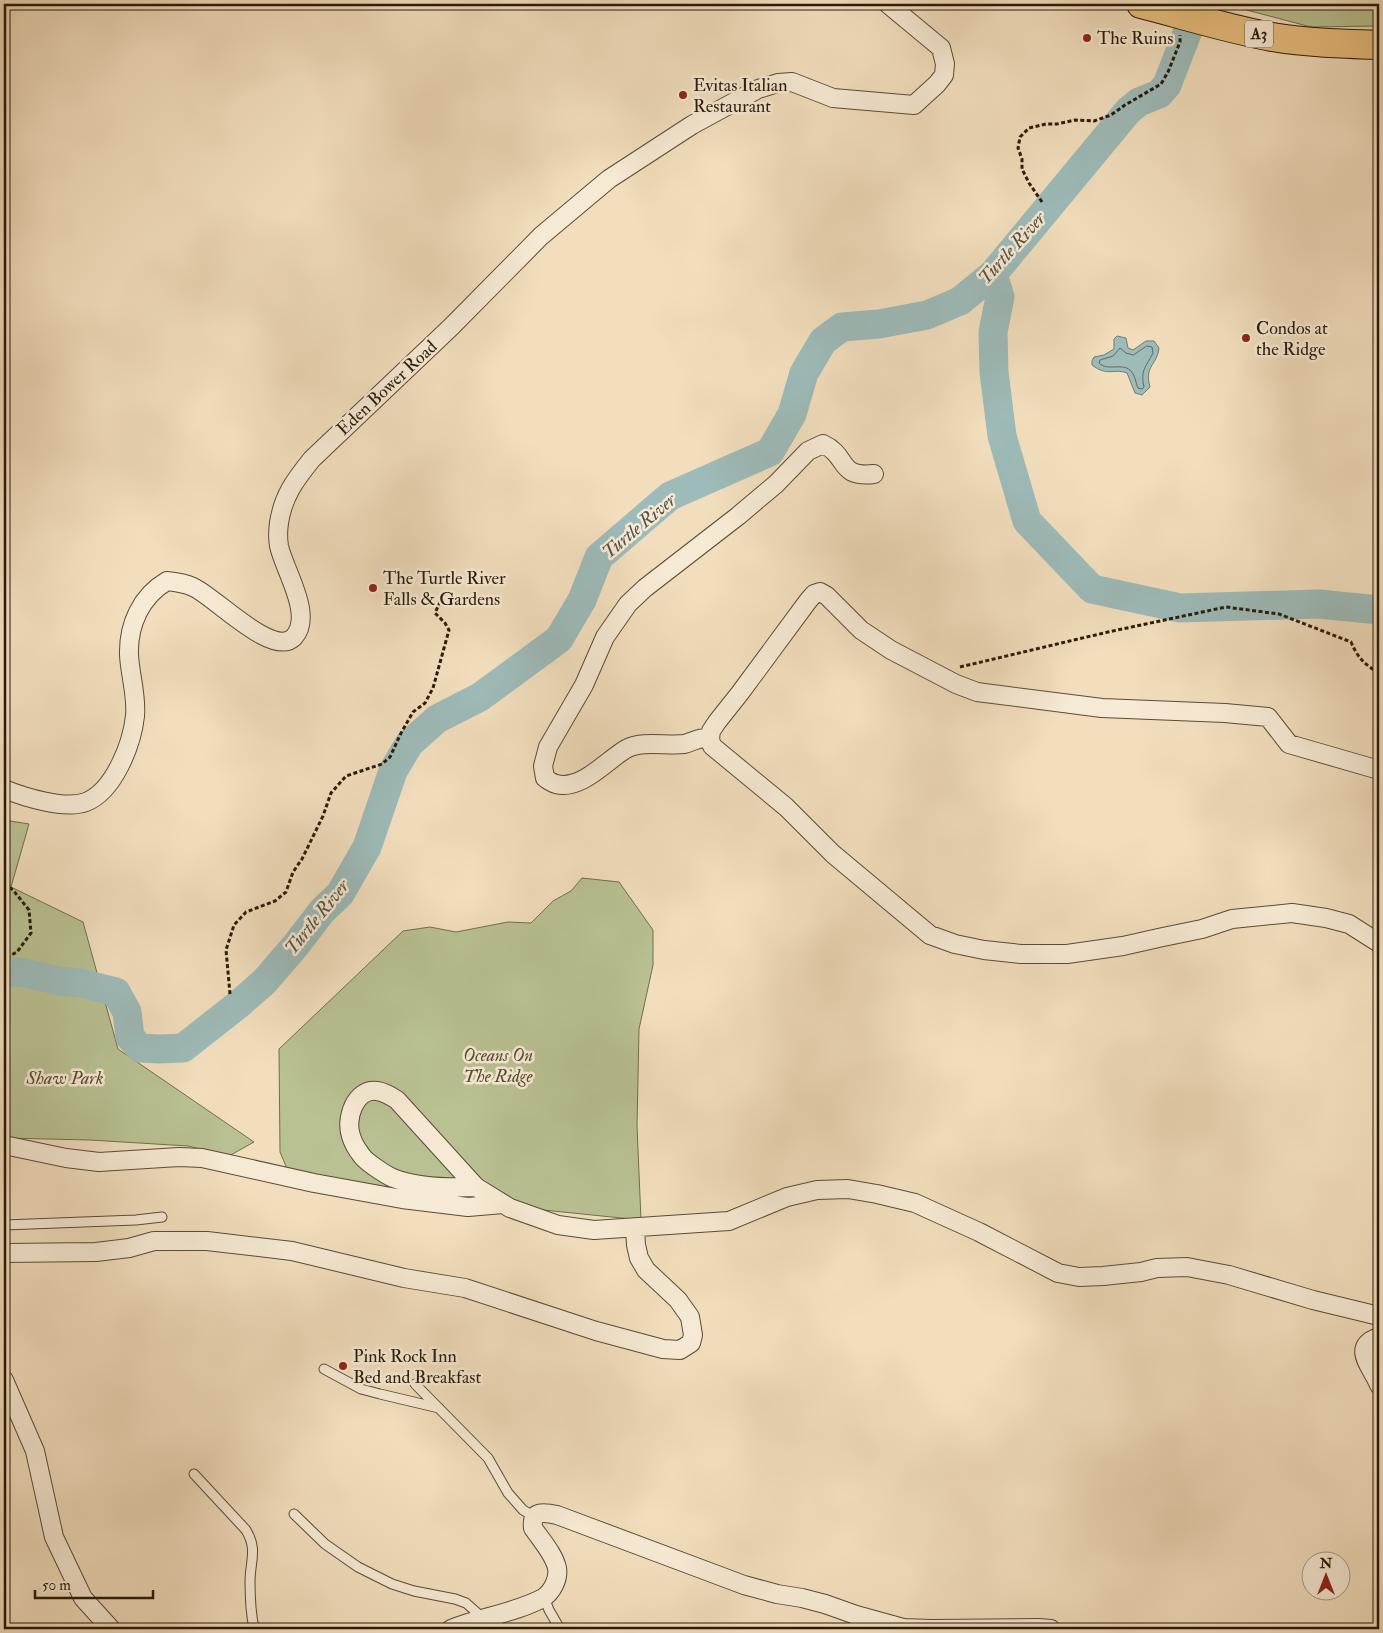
<svg xmlns="http://www.w3.org/2000/svg" width="1383" height="1633" font-family="'IM FELL Double Pica',serif">
<style>
.green{fill:#b9c192;stroke:#706e4d}
.water{fill:#9dbbb9;stroke:#6e7b72}
.lines{fill:none;stroke-linecap:round;stroke-linejoin:round}
.shore{stroke:#626a60;stroke-width:1}
.river{stroke:#9dbbb9;stroke-width:29}
.service-casing{stroke:#5a4b35;stroke-width:11}
.minor-casing{stroke:#5a4b35;stroke-width:20}
.primary-casing{stroke:#281a08;stroke-width:30}
.path{stroke:#281a08;stroke-width:3;stroke-dasharray:4 2.5;stroke-linecap:butt}
.service{stroke:#f7ead4;stroke-width:9}
.minor{stroke:#f7ead4;stroke-width:18}
.primary{stroke:#e9bf7e;stroke-width:28}
.poi-dot{fill:#8f2418;stroke:#f7ead4;stroke-width:2}
.labels{text-anchor:middle;dominant-baseline:central;stroke-width:5;stroke-linejoin:round;paint-order:stroke}
.shield{fill:#f7ead4;stroke:#665845;stroke-width:1}
.shield-label{font-size:16px;font-weight:bold;fill:#281a08}
.poi-label{font-size:18px;fill:#281a08;stroke:#f7ead4;text-anchor:start}
.street-label{font-size:18px;fill:#281a08;stroke:#f7ead4}
.park-label{font-size:18px;font-style:italic;fill:#544c31;stroke:#f7ead4}
.water-label{font-size:19px;font-style:italic;fill:#515246;stroke:#f7ead4}
</style>
<rect width="100%" height="100%" fill="#f2debd"/>
<filter id="stains"><feTurbulence type="fractalNoise" baseFrequency=".004" numOctaves="4"/><feColorMatrix values="0 0 0 0 .2 0 0 0 0 .09 0 0 0 0 .02 0 0 0 .5 -.17"/></filter>
<radialGradient id="worn" r=".72"><stop offset=".6" stop-color="#630" stop-opacity="0"/><stop offset="1" stop-color="#630" stop-opacity=".3"/></radialGradient>
<!-- green -->
<path class="green" d="M1224 4H1379V26L1311 27Z
M4 820 29 824 11 887 83 922 118 1049 254 1142 229 1156 188 1146 90 1140 4 1138Z
M582 878 619 882 653 930V965L639 1029 637 1126 641 1220 416 1197 288 1171 280 1152 279 1049 403 931 430 927 456 932 508 922 531 923 553 901 571 891Z"/>
<!-- water -->
<path class="water" d="M1117 336 1126 338 1128 348 1133 350 1146 341H1154L1159 348C1157 366 1144 365 1150 387L1142 395 1135 393 1127 373C1113 368 1108 377 1092 365V361L1094 357 1104 355 1114 349V339Z"/>
<g class="lines">
<!-- shore -->
<path class="shore" d="M1147 346 1152 347 1153 353C1146 367 1140 370 1144 387L1142 389 1138 388C1136 384 1136 380 1134 376 1127 359 1109 373 1099 363L1100 360 1113 356 1120 348 1126 353 1133 355Z"/>
<!-- river -->
<path class="river" d="M993 274 1000 297 993 332 994 372 1002 436 1027 521 1092 589 1180 608 1319 604 1379 610
M4 973 21 972 59 981 81 983 116 992 127 1012 130 1037 140 1048 159 1049 183 1048 239 1004 264 982 296 945 322 911 340 894 367 847 393 771 409 744 437 719 480 697 559 639 582 600 599 557 670 496 770 452 792 414 804 373 823 341 842 327 879 324 927 315 960 301 993 274 1128 111 1139 102 1159 94 1167 85 1189 28"/>
<defs>
<path id="service" d="M4 1225 136 1220 162 1217
M324 1369 361 1389 380 1394 439 1408
M415 1384 488 1458 508 1493 523 1510 535 1517
M194 1474 246 1530C258 1550 250 1561 250 1582 250 1598 251 1614 254 1629
M294 1514 325 1544 358 1567 392 1584 414 1591 455 1599 466 1603 483 1618
M544 1597 549 1610 560 1629"/>
<path id="minor" d="M710 739C700 736 693 742 684 744 666 746 642 740 626 749 607 760 581 791 556 784 552 783 548 780 545 778L543 766 548 747 584 685 605 637 628 604 645 588 738 516 776 484 808 451 823 444C849 456 837 478 874 474
M1379 770 1289 744 1268 717 1225 713 1102 708 977 692 956 684 891 650 861 630 827 596 820 592 814 594 808 601 740 693 717 722 711 731 710 739 712 746 786 807 833 854 906 915 930 935 955 944 984 950 1021 954H1067L1123 946 1163 937 1202 929 1232 919 1292 913 1326 918 1349 924 1379 943
M4 789C24 797 65 810 86 802 114 791 132 744 135 716 137 696 130 675 129 655 128 625 141 596 167 581 176 582 185 583 193 587 213 595 273 659 294 637 314 615 284 570 279 546 278 540 278 530 279 523 283 496 295 480 312 459L451 327 541 236 609 179 692 125 758 89 778 83 792 82 833 98 914 105 937 84 944 75 945 64 941 48 888 4
M4 1145 66 1158 99 1162 179 1157 202 1158 314 1183 402 1199 468 1207 503 1204
M476 1187C450 1188 418 1188 393 1178 386 1175 366 1162 362 1156 358 1151 353 1143 351 1136 345 1119 355 1088 377 1091 385 1092 391 1096 397 1100L476 1187 510 1208 558 1225 594 1230 729 1221 787 1197 817 1190 848 1189 877 1194 915 1203 979 1232 1058 1273 1079 1277 1103 1276 1141 1272 1157 1268 1187 1267 1229 1275 1313 1300 1379 1316
M4 1253 96 1252 129 1248 154 1241H207L292 1251 404 1278 465 1288 596 1331 663 1349 680 1350 691 1343 693 1335 690 1317 678 1300 646 1270 639 1258 636 1245 635 1228
M1379 1337C1349 1347 1373 1368 1379 1385
M4 1380 35 1451 54 1537 83 1598 111 1629
M451 1629C481 1617 515 1613 543 1598 552 1592 559 1579 557 1568 554 1554 541 1540 533 1528 531 1510 544 1512 557 1515L744 1585 777 1594 802 1598 825 1604 856 1615 903 1628 931 1629 1038 1628 1051 1629"/>
<path id="primary" d="M1141 4C1184 15 1228 29 1272 37 1307 43 1344 44 1379 45"/>
</defs>
<!-- service casing -->
<use href="#service" class="service-casing"/>
<!-- minor casing -->
<use href="#minor" class="minor-casing"/>
<!-- primary casing -->
<use href="#primary" class="primary-casing"/>
<!-- path -->
<path class="path" d="M1042 202 1029 183 1022 169V159L1018 148 1020 137 1029 128 1046 124H1057L1075 120 1094 121 1111 115 1125 105 1161 84 1168 72 1180 42V35
M960 667 1108 632 1226 607 1279 614 1351 642C1358 658 1364 664 1379 673
M4 884 13 890 29 910 31 933 17 952 4 959
M230 994 226 950 234 925 246 912 275 901 286 892 293 872 302 859 323 816 331 793 346 776 382 764 390 757 401 733 413 712 425 703 433 688 449 630 445 623 435 613 440 602"/>
<!-- service -->
<use href="#service" class="service"/>
<!-- minor -->
<use href="#minor" class="minor"/>
<!-- primary -->
<use href="#primary" class="primary"/>
</g>
<!-- markers -->
<g class="poi-dot">
<circle cx="1087" cy="38" r="5"/>
<circle cx="683" cy="95" r="5"/>
<circle cx="1246" cy="338" r="5"/>
<circle cx="373" cy="588" r="5"/>
<circle cx="343" cy="1366" r="5"/>
</g>
<g class="labels">
<!-- shield labels -->
<rect class="shield" x="1245" y="20.5" width="28" height="27" rx="4"/>
<g class="shield-label">
<text x="1259" y="34">A3</text>
</g>
<!-- poi labels -->
<g class="poi-label">
<text x="1097" y="38">The Ruins</text>
<text x="693" y="85">Evitas Italian<tspan x="693" dy="21">Restaurant</tspan></text>
<text x="1256" y="328">Condos at<tspan x="1256" dy="21">the Ridge</tspan></text>
<text x="383" y="578">The Turtle River<tspan x="383" dy="21">Falls &amp; Gardens</tspan></text>
<text x="353" y="1356">Pink Rock Inn<tspan x="353" dy="21">Bed and Breakfast</tspan></text>
</g>
<!-- street labels -->
<g class="street-label">
<text transform="translate(387 388) rotate(-43)">Eden Bower Road</text>
</g>
<!-- park labels -->
<g class="park-label">
<text x="498" y="1055">Oceans On<tspan x="498" dy="21">The Ridge</tspan></text>
<text x="65" y="1078">Shaw Park</text>
</g>
<!-- water labels -->
<g class="water-label">
<text transform="translate(1012 248) rotate(-48)">Turtle River</text>
<text transform="translate(639 526) rotate(-40)">Turtle River</text>
<text transform="translate(317 917) rotate(-51)">Turtle River</text>
</g>
</g>
<!-- margin -->
<rect width="1383" height="1633" fill="none" stroke="#f2debd" stroke-width="20"/>
<rect x="5" y="5" width="1373" height="1623" fill="none" stroke="#281a08" stroke-width="2.5"/>
<rect x="10" y="10" width="1363" height="1613" fill="none" stroke="#281a08"/>
<!-- north arrow -->
<g transform="translate(1326 1576)"><circle r="24" fill="#f7ead4" stroke="#a49782"/>
<path d="M0-4L9 19L0 12L-9 19Z" fill="#8f2418"/>
<text y="-8" font-size="14" font-weight="bold" text-anchor="middle" fill="#281a08">N</text>
</g>
<!-- scale -->
<path d="M35 1590v8h118v-8" fill="none" stroke="#281a08" stroke-width="2.5"/>
<text x="42" y="1590" font-size="15" fill="#281a08" stroke="#f7ead4" stroke-width="4" paint-order="stroke">50 m</text>
<rect width="100%" height="100%" filter="url(#stains)"/>
<rect width="100%" height="100%" fill="url(#worn)"/>
</svg>
